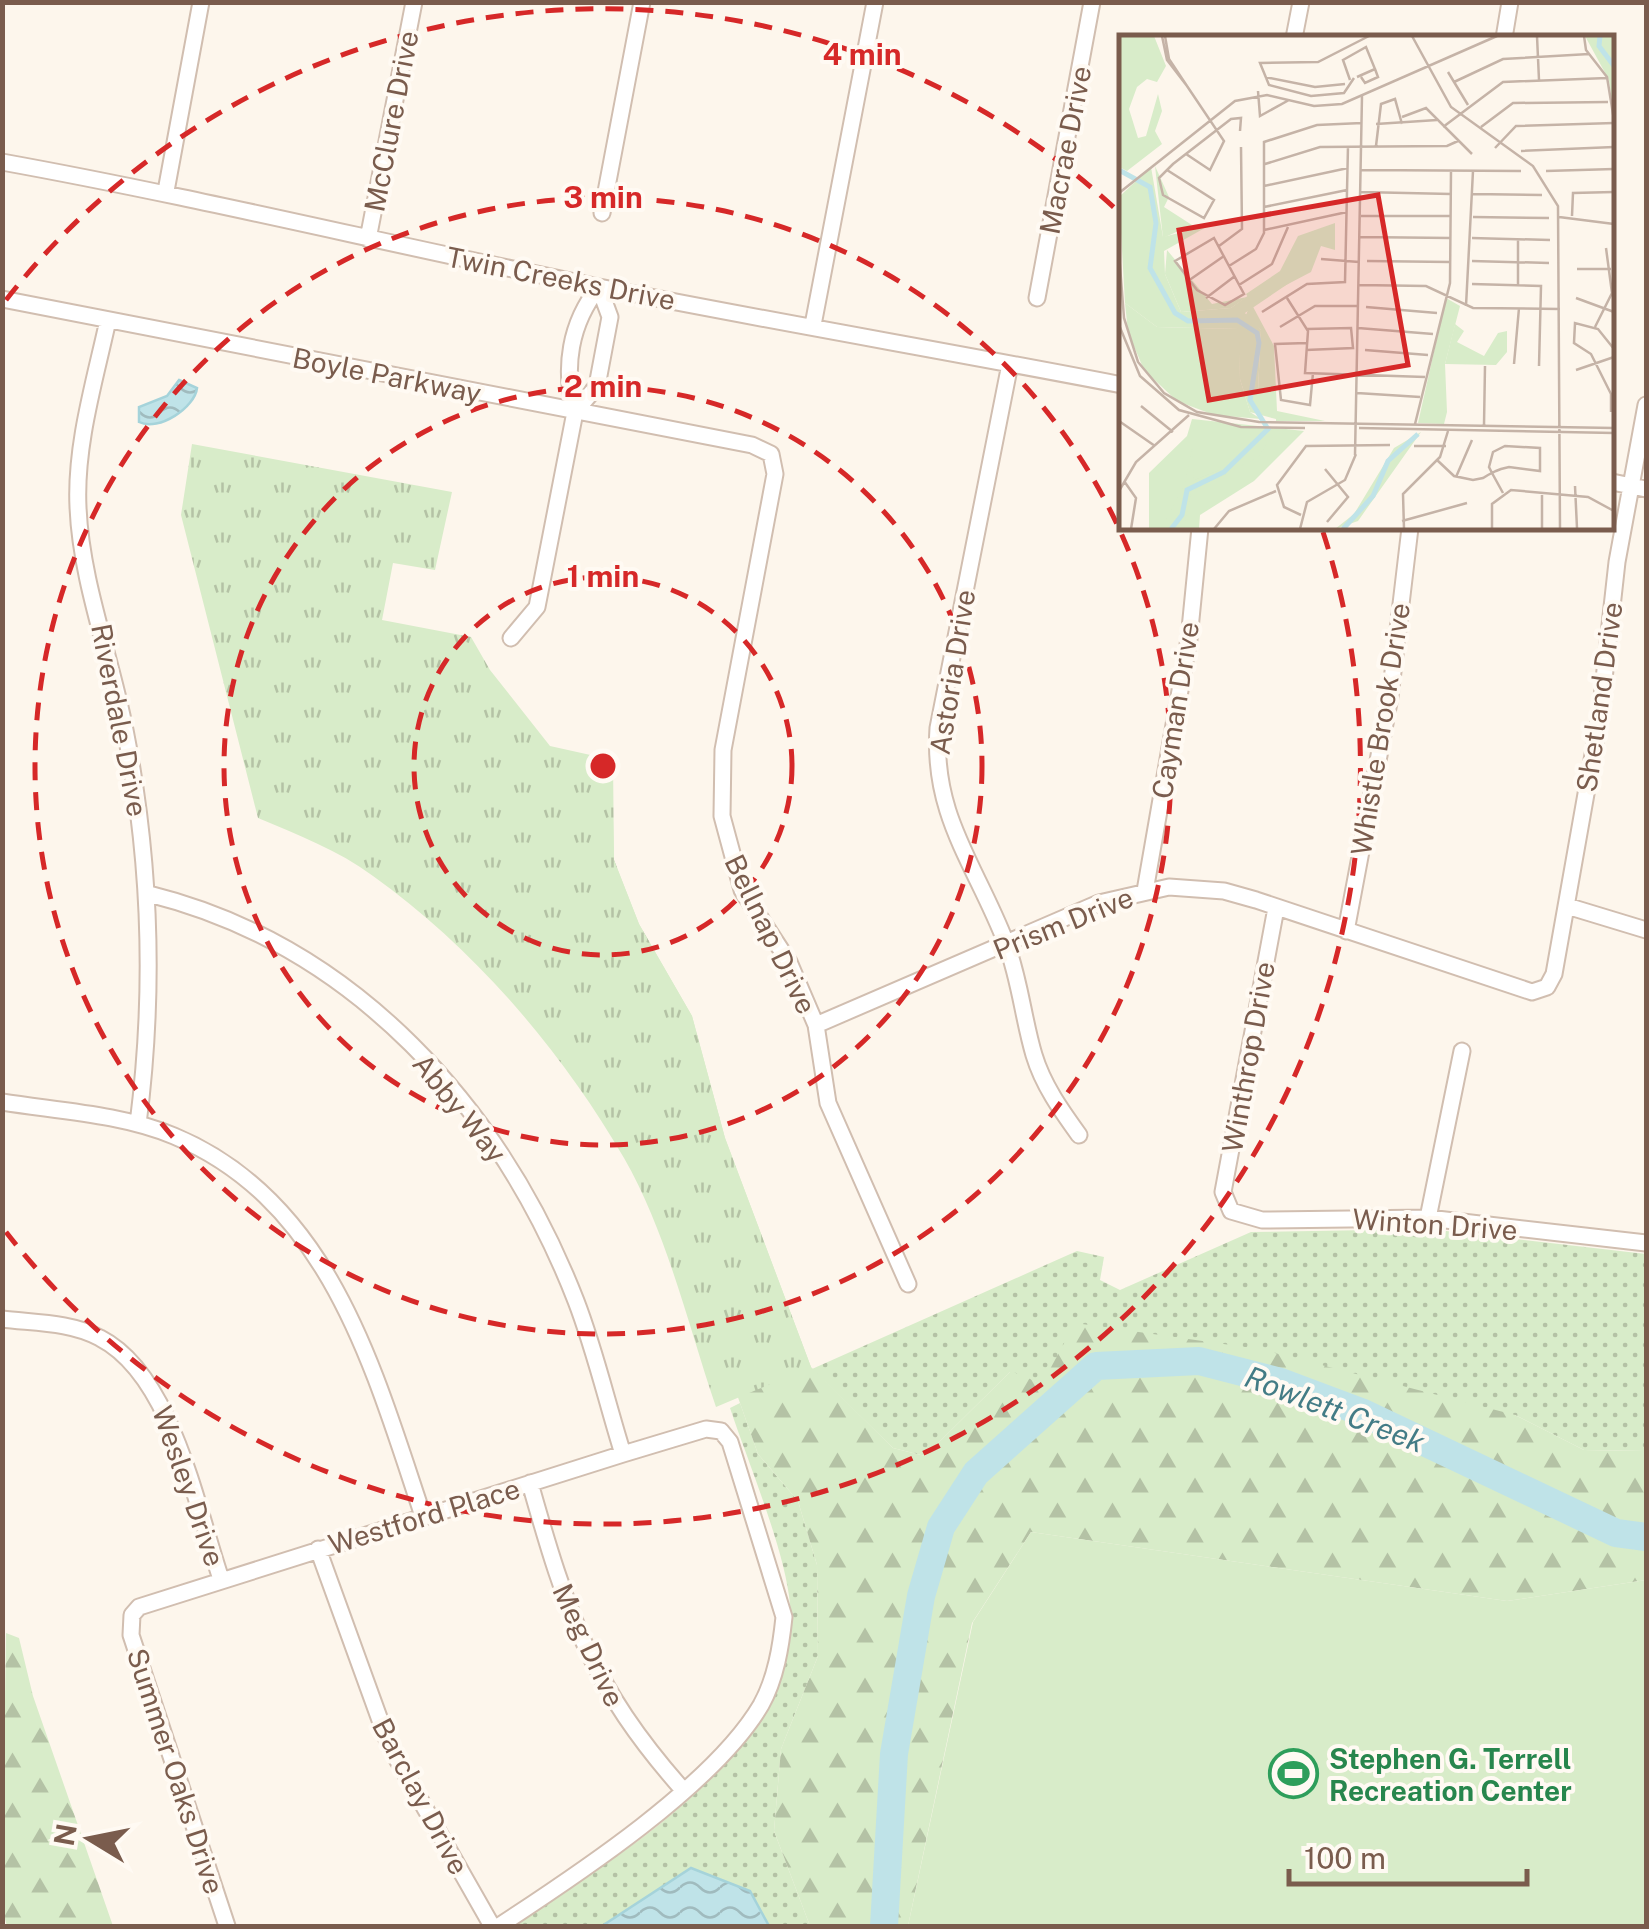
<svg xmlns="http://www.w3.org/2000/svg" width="1649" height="1929" font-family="'Public Sans',sans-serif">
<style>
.grass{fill:url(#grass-dots)}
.forest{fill:url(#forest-firs)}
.park{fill:url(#park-tufts)}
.garden{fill:#d8ecc9}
.water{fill:url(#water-waves);stroke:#a5d3da;stroke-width:2.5}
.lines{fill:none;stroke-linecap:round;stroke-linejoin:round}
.river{stroke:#bfe3e8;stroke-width:28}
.minor-casing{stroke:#d1beb0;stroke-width:19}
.minor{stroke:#fff;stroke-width:15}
.ring{fill:none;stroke:#d62828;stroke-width:5;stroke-dasharray:18 12}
.labels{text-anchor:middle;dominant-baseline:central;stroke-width:8;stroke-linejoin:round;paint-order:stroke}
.street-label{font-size:28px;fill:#7a5c4d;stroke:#fffaf3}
.leisure-label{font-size:28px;font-weight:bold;fill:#27864d;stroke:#fffaf3;text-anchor:start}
.water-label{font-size:30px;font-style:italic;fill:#437c86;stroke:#fffaf3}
.inset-river{fill:none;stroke:#bfe3e8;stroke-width:5}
.inset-road{fill:none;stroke:#c5b3a7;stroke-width:2.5}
.view{fill:#d62828;fill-opacity:0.15;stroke:#d62828;stroke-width:5}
.inset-edge{fill:none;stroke:#7a5c4d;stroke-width:5}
.centre{fill:#d62828;stroke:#fffaf3;stroke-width:5}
.ring-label{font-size:30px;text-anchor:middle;font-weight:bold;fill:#d62828;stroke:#fffaf3;stroke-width:8;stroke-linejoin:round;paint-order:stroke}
</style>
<defs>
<pattern id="grass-dots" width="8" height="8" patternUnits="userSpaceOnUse" patternTransform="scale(2.5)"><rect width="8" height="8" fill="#d8ecc9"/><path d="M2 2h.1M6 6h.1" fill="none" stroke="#b4c2a5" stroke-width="1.8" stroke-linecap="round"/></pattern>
<pattern id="forest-firs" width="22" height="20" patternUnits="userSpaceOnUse" patternTransform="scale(2.5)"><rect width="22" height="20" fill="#d8ecc9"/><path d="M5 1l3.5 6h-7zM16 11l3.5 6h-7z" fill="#b4c2a5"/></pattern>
<pattern id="park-tufts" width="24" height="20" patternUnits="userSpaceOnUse" patternTransform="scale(2.5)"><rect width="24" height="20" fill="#d8ecc9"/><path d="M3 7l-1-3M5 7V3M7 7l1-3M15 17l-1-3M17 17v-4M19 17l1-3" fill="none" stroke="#b4c2a5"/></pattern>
<pattern id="water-waves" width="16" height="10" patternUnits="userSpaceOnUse" patternTransform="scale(2.5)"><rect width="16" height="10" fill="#bfe3e8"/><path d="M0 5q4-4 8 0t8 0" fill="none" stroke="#a0bbbe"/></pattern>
</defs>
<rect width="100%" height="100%" fill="#fdf6ec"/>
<!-- grass -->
<path class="grass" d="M1429 1229 1646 1254 1644 1451 1584 1450 1515 1415 1042 1384 1010 1372 925 1456 893 1448 812 1369 1077 1251 1104 1257 1100 1280 1120 1290 1251 1232Z
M740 1403 758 1454 798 1501 817 1565 818 1656 781 1749 774 1831 810 1926H509C616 1859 802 1750 790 1604 785 1550 748 1462 730 1408Z"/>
<!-- forest -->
<path class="forest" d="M362 637 613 819 614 860 639 924 692 1016 725 1138 811 1367 893 1448 925 1456 1011 1371 1042 1384 1075 1323 1259 1349 1515 1415 1584 1450 1643 1451 1646 1442V1580L1507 1601 1031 1532 972 1623 908 1926H810L774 1831 781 1749 818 1656 817 1565 798 1501 758 1454 687 1253Z
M6 1633 19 1638 33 1696 113 1926H7L2 1909Z"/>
<!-- park -->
<path class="park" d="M192 444 452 492 435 570 393 563 382 620 471 637 490 670 550 746 613 760 614 860 639 924 692 1016 725 1138 811 1367 716 1407C688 1325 667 1233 624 1158 562 1051 474 948 373 876 338 850 298 835 258 818L181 515Z"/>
<!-- garden -->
<path class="garden" d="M1031 1532 1507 1601 1646 1580V1926H908L973 1622Z"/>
<!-- water -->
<path class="water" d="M179 380 197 388C195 407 159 432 139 422V407L167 396Z
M691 1868 750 1891 769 1926H602Z"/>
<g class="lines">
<!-- river -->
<path class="river" d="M884 1926 894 1754 921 1596 941 1527 976 1473 1096 1366 1199 1361 1281 1382 1361 1412 1616 1533 1646 1537"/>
<defs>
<path id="minor" d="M1294 38 1301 2
M1504 38 1510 2
M2 162C201 198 396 246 594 286 769 321 946 351 1122 385
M166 191 201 2
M602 213 642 2
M368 239 414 2
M1037 298 1092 2
M2 299 752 445 771 454 775 474 723 750 722 816 742 890 789 962 816 1025 828 1103 908 1284
M108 320C95 380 75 445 78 507 81 582 111 657 125 730 151 861 155 991 138 1124
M813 325 875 2
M1010 364 938 728C932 816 976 865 1006 943 1020 980 1023 1018 1034 1055 1043 1085 1061 1110 1079 1135
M575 412 597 386 610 317 599 287
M1612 482 1646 489
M511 638 537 607 575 412C563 368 570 323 599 287
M1145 891 1189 639 1200 528
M149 894C354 945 501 1108 576 1301 595 1350 607 1403 623 1454
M1567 906 1646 930
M1276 908 1223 1192 1231 1211 1262 1220 1428 1218 1646 1243
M1346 931 1390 697 1410 528
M816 1025 1099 903 1169 887 1224 891 1256 900 1532 992 1547 987 1554 974 1600 715 1617 562 1646 405
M2 1102C59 1111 121 1114 174 1136 330 1201 374 1370 423 1516
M1428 1218 1462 1051
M2 1319C34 1323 71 1322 100 1338 172 1375 196 1506 221 1579
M530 1483C567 1614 591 1686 683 1790
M318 1549 389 1745 492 1926
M227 1926 131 1635 132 1615 139 1607 623 1454 706 1429 721 1431 730 1442 784 1617C781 1646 776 1678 761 1705 714 1785 577 1875 499 1926"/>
</defs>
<!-- minor casing -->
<use href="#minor" class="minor-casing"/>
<!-- minor -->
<use href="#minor" class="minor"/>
</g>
<!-- distance rings -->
<g class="ring">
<circle cx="603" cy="766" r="189"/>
<circle cx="603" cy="766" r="379"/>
<circle cx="603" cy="766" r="568"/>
<path d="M6 300A757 757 0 0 1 1119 212M1323 532A757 757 0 0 1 6 1232"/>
</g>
<!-- icons -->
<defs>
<symbol id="stadium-ring" viewBox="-11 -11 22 22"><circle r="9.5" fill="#fffaf3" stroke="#2e9e5b" stroke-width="1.5"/><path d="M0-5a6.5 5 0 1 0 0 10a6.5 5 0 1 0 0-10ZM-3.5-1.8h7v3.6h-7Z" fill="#2e9e5b"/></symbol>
</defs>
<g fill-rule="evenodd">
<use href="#stadium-ring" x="1266" y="1746" width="55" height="55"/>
</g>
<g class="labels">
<!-- street labels -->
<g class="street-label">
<text transform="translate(391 121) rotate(-79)">McClure Drive</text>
<text transform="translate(1065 150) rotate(-79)">Macrae Drive</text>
<text transform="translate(561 278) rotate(11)">Twin Creeks Drive</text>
<text transform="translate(387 375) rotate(11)">Boyle Parkway</text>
<text transform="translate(952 672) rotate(-81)">Astoria Drive</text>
<text transform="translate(1599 697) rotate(-82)">Shetland Drive</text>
<text transform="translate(1175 710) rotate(-81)">Cayman Drive</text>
<text transform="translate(120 720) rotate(79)">Riverdale Drive</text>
<text transform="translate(1380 729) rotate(-81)">Whistle Brook Drive</text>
<text transform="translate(1063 923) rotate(-22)">Prism Drive</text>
<text transform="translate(771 934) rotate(64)">Bellnap Drive</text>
<text transform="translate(1248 1057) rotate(-80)">Winthrop Drive</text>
<text transform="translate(460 1108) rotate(51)">Abby Way</text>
<text transform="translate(1435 1224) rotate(4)">Winton Drive</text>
<text transform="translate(189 1486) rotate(71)">Wesley Drive</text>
<text transform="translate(424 1516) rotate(-17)">Westford Place</text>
<text transform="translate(589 1645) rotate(65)">Meg Drive</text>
<text transform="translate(176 1771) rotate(72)">Summer Oaks Drive</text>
<text transform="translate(421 1796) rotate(62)">Barclay Drive</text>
</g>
<!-- leisure labels -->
<g class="leisure-label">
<text x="1329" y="1758">Stephen G. Terrell<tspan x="1329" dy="32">Recreation Center</tspan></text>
</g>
<!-- water labels -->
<g class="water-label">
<text transform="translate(1335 1409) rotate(21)">Rowlett Creek</text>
</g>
</g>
<!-- overview -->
<g transform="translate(1119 35)">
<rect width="495" height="495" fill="#fdf6ec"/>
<path d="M36 131 50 162 45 172 73 190 44 203ZM48 215 93 269 128 262 112 273 62 277 46 239ZM132 268 155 311 158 376 206 386H157V358L139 356 142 295 126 282ZM336 289 345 296 338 307 365 321 379 298 388 296V317L377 330 326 329ZM73 384 185 396 135 446 81 480 80 494H30V438L68 401Z" fill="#d8ecc9"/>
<path d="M0 1H35L47 31 38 47 28 44 18 52 10 74 19 103 27 101 39 59 43 76 36 96 43 109 8 136 0 132ZM32 132 44 202 91 190 45 216 46 239 62 277 112 273 200 209 185 238 126 278 142 295 139 355 157 357V384L131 377 121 344 119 294 38 292 6 268 0 162ZM161 395 145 403 148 409 139 422 72 457 65 494H42L66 449 73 412 75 445 100 435 133 397ZM302 397 239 486 216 494 235 479 275 413Z" fill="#d8ecc9"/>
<path d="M466 1H495V83L490 45ZM216 188V215L202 211 192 237 133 268 127 259 161 236 179 201ZM327 263 341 271 326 329 328 377 325 389 299 388Z" fill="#d8ecc9"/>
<path d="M6 268 38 292 120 294 121 344 131 377 142 384 95 380 58 366 25 335 9 297Z" fill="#d8ecc9"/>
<path class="inset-river" d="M481 1 480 11 495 31M0 135 31 152 37 188 31 233 56 278 69 286 118 285 138 298 140 308 131 365 149 394 105 437 68 455 63 480 52 494M224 494 254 461 269 426 299 399"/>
<path class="inset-road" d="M43 1 48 25 68 51 50 24 46 1M293 1 332 72 414 131 439 171 441 494M418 1 420 45M465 1 467 15 488 42 495 85M329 37 349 70M146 42 196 52 226 49M242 42 246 48 259 42 256 34M235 43 225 58 192 61 150 50 141 28 199 27 250 1M231 45 224 25 247 12 256 34 238 42M335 47 384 24 470 19M139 56 141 81 170 65M283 82 307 73 353 119M257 89 318 85M324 92 384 47 488 43M362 92 394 68 489 67M257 111 262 69 276 64 283 89M376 113 397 91 495 88M402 116 495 112M67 119 91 135 105 106 68 51M146 129 201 112 328 111 339 106M48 135 95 165 85 183 44 160 40 143 54 129 112 84 122 83 121 96M242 135 402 136M427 136 495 134M145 151 229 133M242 157 332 159M0 158 116 66 148 60 195 71 223 69 378 1M354 159 423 160M145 172 228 155M242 181H332M453 181 454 158 495 157M354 182 430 183M440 182 495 189M145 195 228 177M241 202 331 203M95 203 125 259 106 270 78 255 56 226ZM353 203 431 205M100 211 123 194 122 112M0 218 5 283 19 327 45 358 78 377 140 387 495 393M202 224 240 227M248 226 331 227M353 226 430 228M110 231 137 214 145 198V107L198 90 243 88M458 234H492M69 246 105 221M353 249 422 251 420 331M120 250 153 229 169 192M240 250 307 251 354 273 441 274M399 250V204M87 263 116 241M168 263 189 296 186 338 306 342M457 263 495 277M347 271 354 136M247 272 318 278M143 277 188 249 226 247 229 111M0 290 21 341 60 375 122 392 186 393M161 292 196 271H240M476 292 493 258 487 213M239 293 314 299M188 308 156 309 162 365 191 370 194 338M187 315 234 313 232 293 188 294M246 315 309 320M395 329 400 273M457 335 495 322M238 358 301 362M22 371 54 397M492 377V359L472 319 455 308 456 288 479 294 495 314M0 386 36 411M296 389 331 248 332 136M365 390 366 331M240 393 495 398M295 411H327M236 420 243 61M318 425 335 441 354 445 364 443 369 440 377 436 382 434 390 432 421 436V413L386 411 374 417 370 432 373 438 384 458M206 434 229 462 208 487M337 442 353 405M5 446 17 463 12 494M456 451 458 493M0 456 17 427 70 380M423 460V494M182 480 165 472 158 450 187 411 271 410M283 486 348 468M95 494 110 476 157 456M181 494 188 467 226 445 237 419M285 494 284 459 321 422 329 396M373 494V469L392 455 469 462 495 476"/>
<path class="view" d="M259 160 289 330 90 365 60 195Z"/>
<rect width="495" height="495" class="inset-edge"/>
</g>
<circle cx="603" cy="766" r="15" class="centre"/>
<g class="ring-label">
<text x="862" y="65">4 min</text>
<text x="603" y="208">3 min</text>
<text x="603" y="397">2 min</text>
<text x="603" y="587">1 min</text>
</g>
<!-- border -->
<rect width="1649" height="1929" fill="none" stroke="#7a5c4d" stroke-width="10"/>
<!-- north arrow -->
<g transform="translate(90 1839) rotate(280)" stroke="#fffaf3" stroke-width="8" paint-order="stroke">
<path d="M0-8L18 38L0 25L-18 38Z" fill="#7a5c4d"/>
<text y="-15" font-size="28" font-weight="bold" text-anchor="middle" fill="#7a5c4d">N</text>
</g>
<!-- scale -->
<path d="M1289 1869v15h238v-15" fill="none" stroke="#7a5c4d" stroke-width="5"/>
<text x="1304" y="1869" font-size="30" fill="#7a5c4d" stroke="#fffaf3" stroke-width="8" paint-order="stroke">100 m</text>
</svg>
